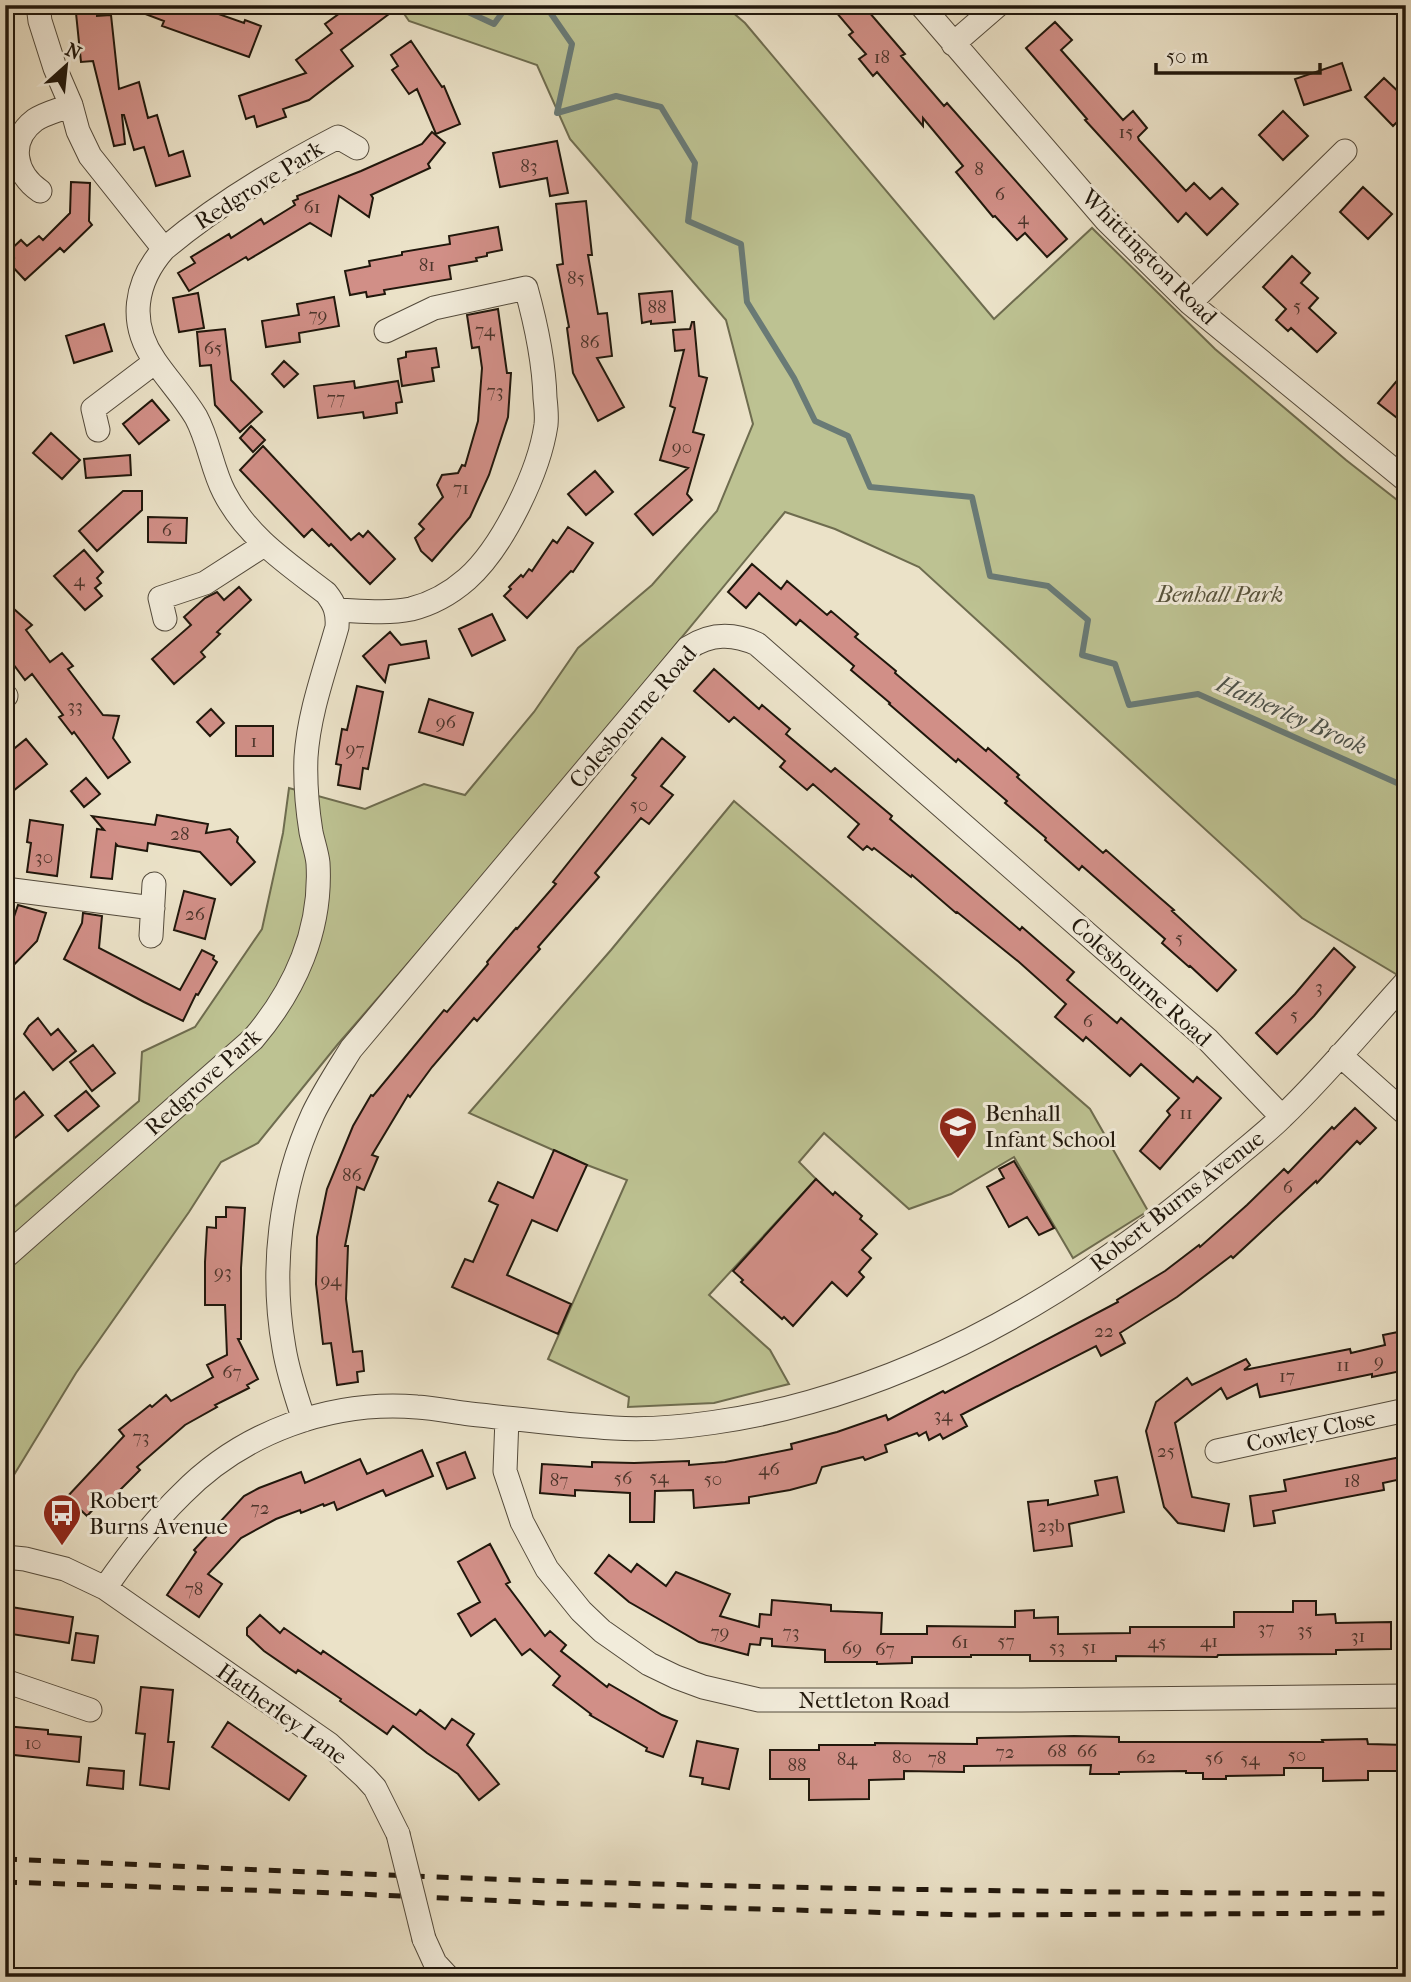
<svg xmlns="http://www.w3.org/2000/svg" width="1411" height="1982" font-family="'IM FELL French Canon',serif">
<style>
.green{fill:#bdc292;stroke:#6e6c4f;stroke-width:2}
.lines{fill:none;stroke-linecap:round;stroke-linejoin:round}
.stream{stroke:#697a76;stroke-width:6}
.building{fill:#d18f87;stroke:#20170c;stroke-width:2}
.minor-casing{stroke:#534a3b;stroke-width:25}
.minor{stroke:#f2ecdb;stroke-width:23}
.rail{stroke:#20170c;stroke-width:5;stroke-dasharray:12 12;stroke-linecap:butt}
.minor-bridge-casing{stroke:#534a3b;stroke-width:25;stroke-linecap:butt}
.minor-bridge{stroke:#f2ecdb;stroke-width:23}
.labels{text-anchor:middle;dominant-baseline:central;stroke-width:6;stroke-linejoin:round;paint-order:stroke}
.number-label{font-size:19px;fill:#4c352b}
.street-label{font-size:23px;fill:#20170c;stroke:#f2ecdb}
.park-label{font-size:23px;font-style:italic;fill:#57533b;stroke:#f2ecdb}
.poi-label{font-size:23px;fill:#20170c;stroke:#f2ecdb;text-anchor:start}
.water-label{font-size:24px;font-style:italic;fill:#4b514a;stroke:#f2ecdb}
</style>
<rect width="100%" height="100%" fill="#ebe2c8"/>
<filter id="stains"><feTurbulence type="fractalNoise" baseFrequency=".00286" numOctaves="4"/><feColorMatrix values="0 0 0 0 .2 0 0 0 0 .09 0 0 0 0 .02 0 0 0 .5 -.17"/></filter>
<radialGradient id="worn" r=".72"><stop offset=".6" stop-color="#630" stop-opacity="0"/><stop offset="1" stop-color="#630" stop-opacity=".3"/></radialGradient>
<!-- green -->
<path class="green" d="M398 5H724L745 23 994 319 1092 228 1215 349 1346 460 1406 507V980L1302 918 919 567 835 529 785 512 513 842 338 1044 258 1143 221 1162 189 1212 76 1373 9 1483 5 1542V1215L139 1101 142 1052 195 1027 262 929 283 833 289 788 365 809 424 784 465 795 534 712 578 648 652 585 717 511 753 424 726 320 570 139 537 65 409 21Z
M734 801 939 977 1090 1109 1148 1211 1073 1258 1014 1157 951 1194 909 1209 824 1133 799 1162 816 1179 709 1295 770 1350 789 1384 714 1403 628 1407 629 1397 548 1359 627 1180 587 1165 469 1113 611 950Z"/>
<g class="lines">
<!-- stream -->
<path class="stream" d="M453 5 494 24 508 5
M545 5 572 44 557 113 616 96 661 107 695 163 688 221 741 244 747 302 794 378 815 421 848 436 870 487 972 497 990 576 1048 586 1088 620 1082 655 1115 664 1129 705 1198 694 1406 787"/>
</g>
<!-- building -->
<path class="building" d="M127 5H209L207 10 244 23 245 20 261 26 249 57 162 26 164 21 127 7Z
M351 5H401L341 50 353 66 309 100 283 109 286 117 257 127 254 116 246 119 239 96 306 73 296 60 332 33 325 24Z
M830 5H863L905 54 901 56 944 106 947 103 1067 239 1047 257 1025 233 1017 240 995 216 993 217 956 172 963 166 923 118V126L877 72 873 76 859 59 866 54 849 35 853 32Z
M97 10V16L111 15 119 89 139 82 148 118 157 115 169 156 183 151 190 176 156 186 144 147 134 150 124 115H122L125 144 114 146 93 61 81 62 76 13Z
M1055 22 1072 40 1061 50 1123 120 1133 111 1147 128 1138 137 1139 140 1186 191 1194 183 1210 199 1222 188 1238 204 1207 235 1186 213 1178 222 1085 120 1087 119 1026 48Z
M411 41 442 87 444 86 460 124 436 134 417 89 409 94 392 70 398 66 391 55Z
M1342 63 1351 90 1304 105 1295 79Z
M1384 78 1406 99V113L1393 126 1365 97Z
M1283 111 1308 136 1283 160 1259 135Z
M432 132 445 143 428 164 430 168 371 195 373 198 369 217 339 196 331 236 310 223 248 260 246 257 189 291 178 273 195 263 191 257 229 234 231 238 261 219 264 224 295 205 293 201 298 199 297 196 361 171 422 144Z
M557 141 568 193 550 196 547 178 500 187 493 153Z
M71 182 90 183 89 221 92 225 64 252 60 248 25 280 9 263 14 258 8 252 21 240 27 246 39 236 43 240 70 213Z
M1363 187 1392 214 1368 239 1340 212Z
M586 201 592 255H588L598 314 607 313 612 356 597 358 624 407 598 421 573 373 567 328 569 327 557 265 563 264 556 204Z
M498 227 502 250 487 253V256L476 258 477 261 449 266 451 279 384 290 385 294 367 297 366 292 350 295 345 271 370 266 369 261 402 255V252L450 244 449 236Z
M1292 256 1310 273 1301 283 1318 298 1309 308 1336 333 1317 352 1291 328 1288 331 1276 320 1286 309 1263 287Z
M672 291 675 322 651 324V321L642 323 639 294Z
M198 293 204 328 179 332 173 298Z
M334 297 339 326 299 333 300 342 266 347 262 321 299 315 297 304Z
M498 309 507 373H511L508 417 489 475 470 517 432 561 421 551 415 538 424 529 419 524 443 497 437 485 442 475 458 473 462 465 465 466 478 421 482 368 479 347 472 348 467 315Z
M692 322H694L699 376 707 378 693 432 704 435 687 494 692 500 653 535 635 514 688 468 660 460 675 408 670 406 684 350 675 351 673 330 690 329Z
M104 324 112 351 74 363 66 336Z
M225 329 231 380 262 412 240 432 215 405 211 365 200 366 197 332Z
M436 348 439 367 432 368 434 381 402 386 398 359 406 357V352Z
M284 361 298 374 284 387 272 374Z
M1406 370V425L1378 403Z
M354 381 355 388 398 381 402 402 396 403 397 413 364 418 363 412 318 418 314 386Z
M152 400 169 420 139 444 123 424Z
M251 426 265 440 253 452 240 438Z
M51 433 80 460 62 479 33 453Z
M263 446 351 540 359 533 363 537 368 531 395 559 370 584 331 544 329 546 312 529 304 537 240 470Z
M130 455 131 475 86 478 84 459Z
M595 471 613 492 586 515 568 494Z
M123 491H142V510L97 551 79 531Z
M148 517 187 518 186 543 148 542Z
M568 527 593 543 573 572 571 571 527 618 504 596 511 589 509 587 521 575 523 577 529 569 532 571 553 540 557 543Z
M84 550 103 572 97 578 101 583 95 588 102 596 85 610 54 576Z
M752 564 781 589 787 581 827 615 831 611 858 634 855 637 896 671 895 673 986 751 988 748 1019 775 1017 777 1103 853 1106 850 1159 897 1174 910 1172 911 1236 970 1217 991 1190 966 1189 967 1162 943 1165 939 1082 866 1079 870 1045 840 1046 838 1005 803 1007 801 958 759 956 762 927 737 889 704 890 703 851 670 854 666 800 620 796 625 759 593 746 608 728 592Z
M239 587 251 600 217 632 220 634 201 652 205 657 174 684 152 659 191 625 184 617 205 598 217 592 224 600Z
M5 601 32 625 26 630 50 662 62 653 73 666 68 669 103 715 119 716 113 738 130 762 108 778 74 732 72 734 59 717 63 715 32 674 25 680 5 653Z
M492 614 505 640 472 656 459 629Z
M390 632 401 645 426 641 429 658 389 665 385 682 363 656Z
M714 669 759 709 762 705 790 729 786 734 831 772 835 768 892 816 890 819 1020 930 1022 927 1038 941 1074 972 1067 980 1117 1023 1121 1018 1193 1082 1197 1077 1221 1098 1160 1169 1140 1151 1170 1115 1167 1111 1179 1098 1141 1064 1130 1076 1086 1037 1083 1041 1055 1017 1066 1004 1019 962 957 912 956 913 912 875 911 877 874 848 872 850 867 846 863 850 848 837 859 824 813 784 807 790 780 767 785 761 734 717 729 722 694 691Z
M357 686 383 692 368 769 363 768 360 789 338 785 341 765 336 764 342 729 347 730Z
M429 699 473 713 463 745 419 732Z
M211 709 224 723 210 736 197 722Z
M236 726H273V756H236Z
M662 738 685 757 661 786 673 795 649 824 641 818 595 873 599 877 538 947 540 949 525 966 477 1021 474 1018 432 1067 410 1097 408 1095 372 1155 378 1157 364 1190 357 1187 345 1246H348L346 1299 353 1352 362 1351 364 1371 357 1372 358 1382 337 1385 331 1343 323 1344 316 1284 317 1237 327 1189 353 1126 371 1095 373 1096 444 1010 447 1012 488 964 487 962 516 928 517 929 556 884 553 882 636 778 632 775Z
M26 739 47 764 13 791 5 781V756Z
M86 778 100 794 84 807 71 791Z
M157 815 208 824 206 833 230 829 238 837 237 842 255 862 231 885 200 852 148 843 147 851 118 846 116 844 112 879 91 877 97 829 104 830 92 816 155 825Z
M30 820 63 825 57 876 27 872 31 843 27 842Z
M184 891 215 899 205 939 174 930Z
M18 905 46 913 37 941 5 974V943Z
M83 913 102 916 99 948 180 990 202 950 214 956 213 959 217 962 198 995 196 994 183 1021 144 1002 64 959 82 923Z
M1334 948 1355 967 1314 1016 1277 1054 1256 1033 1295 994Z
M38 1018 51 1035 58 1029 76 1051 53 1070 24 1034 29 1026Z
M93 1045 115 1073 92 1091 70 1062Z
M86 1091 99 1106 68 1131 55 1116Z
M24 1092 43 1115 5 1146V1108Z
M1355 1108 1376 1128 1360 1144 1357 1141 1317 1183 1316 1181 1233 1258 1231 1256 1177 1297 1120 1333 1125 1343 1101 1356 1096 1346 990 1400 961 1415 967 1426 943 1439 940 1434 929 1440 926 1432 919 1436 917 1433 885 1445 887 1452 865 1460 863 1457 822 1467 816 1483 790 1490 749 1497V1503L694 1508 693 1490 655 1491 654 1522H630V1493L575 1490V1496L540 1493 542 1464 592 1467V1462L634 1463 689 1461V1465L725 1462 757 1456 792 1449 791 1444 837 1432 886 1415 888 1420 943 1391 945 1393 1118 1302 1117 1300 1165 1271 1199 1245 1200 1247 1247 1205 1284 1169 1288 1173 1332 1127 1334 1129Z
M554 1150 587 1165 557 1231 532 1220 507 1275 571 1304 558 1334 452 1287 465 1259 473 1262 498 1205 489 1201 498 1182 533 1198Z
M1014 1161 1054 1228 1039 1235 1027 1217 1009 1227 987 1187 1004 1178 999 1169Z
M816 1179 833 1195 835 1192 862 1216 860 1219 877 1234 862 1250 871 1258 859 1272 864 1277 847 1296 832 1282 793 1326 784 1317 782 1319 741 1282 743 1280 733 1271Z
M226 1207 245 1208 241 1268V1339H238L258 1379 247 1385 249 1388 215 1405 217 1407 185 1425 137 1467 140 1470 102 1508 98 1504 87 1516 67 1497 124 1436 119 1430 150 1405 152 1407 166 1395 171 1401 213 1377 207 1365 227 1355 225 1305H205V1262L207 1227 216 1228V1217H226Z
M1403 1331 1406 1342V1370L1372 1377V1374L1260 1397 1257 1384 1227 1399 1221 1388 1175 1423 1192 1497 1229 1504 1224 1531 1178 1523 1164 1507 1146 1431 1156 1402 1187 1378 1192 1385 1246 1359 1250 1365 1244 1370 1350 1349 1351 1353 1385 1345 1383 1335Z
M422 1450 433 1476 386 1496 383 1490 337 1510 334 1502 324 1506 323 1504 301 1513 300 1510 276 1519 241 1538 208 1574 222 1584 199 1617 167 1595 196 1552 194 1550 244 1496 259 1488 301 1472 305 1483 360 1459 367 1474Z
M465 1452 475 1478 447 1489 437 1463Z
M1406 1456V1478L1383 1483 1384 1490 1273 1511 1275 1523 1254 1526 1250 1496 1286 1491 1284 1480Z
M1117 1477 1124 1512 1069 1524 1072 1546 1034 1551 1028 1502 1048 1500V1505L1098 1495 1095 1481Z
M490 1544 510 1582 506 1584 545 1636 550 1631 566 1645 561 1651 607 1687 609 1684 662 1715 677 1721 663 1757 646 1751 647 1748 590 1715 591 1714 553 1685 560 1676 530 1649 522 1655 495 1619 471 1636 458 1614 480 1602 458 1562Z
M609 1555 631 1572 637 1564 666 1586 676 1572 730 1594 720 1616 759 1627 760 1614 771 1615 772 1600 831 1605V1611L882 1613 881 1634H927V1626L1015 1627V1611L1034 1610V1618L1058 1617V1634L1130 1633V1627H1234V1612H1293V1601H1316V1615L1335 1614 1336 1623 1391 1622V1649L1336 1650V1654L1218 1655 1217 1657 1116 1656V1661H1030V1655H971V1657H912V1663L877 1664V1662H825V1650L772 1646V1639L761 1638 760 1645 750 1644 748 1655 699 1642 629 1602 595 1573Z
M5 1606 73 1617 69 1643 5 1633Z
M260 1615 280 1633 284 1628 321 1654 323 1651 416 1715 420 1710 445 1729 452 1719 474 1734 467 1745 499 1784 479 1800 458 1774 427 1753 393 1726 387 1734 340 1701 341 1699 298 1670 296 1673 264 1651 247 1635V1628Z
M76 1633 98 1636 94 1663 72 1660Z
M141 1687 173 1690 168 1742H174L169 1789 140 1785 145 1734 136 1733Z
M228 1722 306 1776 289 1800 212 1747Z
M5 1726 48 1730V1734L81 1737 79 1762 5 1754Z
M1074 1736 1119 1737V1742H1323L1322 1740 1367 1739 1368 1744 1406 1745V1771H1368V1780L1323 1781V1768H1284V1775L1226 1776V1779H1203V1773H1186V1771L1119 1772V1774H1090L1091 1765 964 1766V1772L904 1771V1779L869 1780V1799L809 1800V1779H770V1750H819V1745H875V1743L977 1744V1738Z
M697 1741 738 1749 729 1789 702 1784 703 1778 690 1776Z
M89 1768 124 1771 123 1789 87 1785Z"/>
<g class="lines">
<defs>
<path id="minor" d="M921 5 1106 220 1190 303 1406 480
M953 44 998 5
M40 191C15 174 7 141 35 120 45 113 60 110 71 105
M164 249C218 204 276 169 338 137L357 148
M1190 303 1345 151
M98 430 93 409 155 362
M337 610C361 611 387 614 411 609 431 604 451 593 467 579 503 547 539 472 546 425 547 416 546 407 545 398 544 361 536 324 526 288L434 308 386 331
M165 619 160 598 205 583 264 545
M5 696H6
M5 889 153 908
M151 936 154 884
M1340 1055 1406 1114
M5 1257 253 1039C295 990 322 930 318 863 317 853 313 842 311 832 307 807 305 782 306 757 309 712 325 670 337 627 338 613 335 604 326 593 287 563 247 537 224 492 212 469 209 441 196 417 184 397 168 380 155 361 128 323 135 282 164 249L90 156 78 131 71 105 55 68 40 21 38 5
M507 1418 505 1471 522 1522 547 1569 581 1611 602 1631 649 1664 676 1677 703 1687 759 1700H1021L1406 1696
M304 1420C296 1396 288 1373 284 1348 270 1269 280 1186 313 1114 324 1091 338 1070 351 1049L688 648C711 633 733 633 757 644L1208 1040 1282 1117
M1217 1451 1406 1410
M5 1557 25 1559 65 1569 105 1588 329 1744 365 1777 375 1788 398 1834
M105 1588C128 1555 153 1522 182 1494 243 1432 331 1400 417 1407 435 1408 453 1412 470 1414 518 1419 566 1425 614 1428 673 1432 754 1418 810 1402 968 1358 1107 1268 1230 1162 1247 1147 1266 1133 1282 1117 1326 1075 1365 1027 1406 982
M5 1681 90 1710
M424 1939 435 1963 448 1977"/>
</defs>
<!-- minor casing -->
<use href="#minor" class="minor-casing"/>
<!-- minor -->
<use href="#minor" class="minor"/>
<!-- rail -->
<path class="rail" d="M5 1859C249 1869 493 1881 737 1886 960 1891 1183 1893 1406 1894
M5 1882 336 1893 547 1903 971 1915 1406 1913"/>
<defs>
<path id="minor-bridge" d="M398 1834 424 1939"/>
</defs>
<!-- minor-bridge casing -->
<use href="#minor-bridge" class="minor-bridge-casing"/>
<!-- minor-bridge -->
<use href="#minor-bridge" class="minor-bridge"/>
</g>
<!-- icons -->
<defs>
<symbol id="school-pin" viewBox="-11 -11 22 30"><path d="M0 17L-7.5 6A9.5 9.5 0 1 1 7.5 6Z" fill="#8f2418" stroke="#f2ecdb"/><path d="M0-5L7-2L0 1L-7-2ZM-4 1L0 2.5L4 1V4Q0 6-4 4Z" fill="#fff"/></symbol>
<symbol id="bus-pin" viewBox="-11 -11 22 30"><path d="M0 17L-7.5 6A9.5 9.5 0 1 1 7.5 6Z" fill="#8f2418" stroke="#f2ecdb"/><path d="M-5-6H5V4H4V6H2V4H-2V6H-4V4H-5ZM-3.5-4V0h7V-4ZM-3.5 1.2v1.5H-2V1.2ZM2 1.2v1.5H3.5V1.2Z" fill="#fff"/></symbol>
</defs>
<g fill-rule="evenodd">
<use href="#school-pin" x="936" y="1104" width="44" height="60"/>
<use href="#bus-pin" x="40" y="1491" width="44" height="60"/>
</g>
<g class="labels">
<!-- number labels -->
<g class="number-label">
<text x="882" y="57">18</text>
<text x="1126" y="132">15</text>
<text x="529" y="166">83</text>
<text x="979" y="169">8</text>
<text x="1000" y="194">6</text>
<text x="312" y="207">61</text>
<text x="1023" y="218">4</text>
<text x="427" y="265">81</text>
<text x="576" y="278">85</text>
<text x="1297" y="306">5</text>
<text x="657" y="307">88</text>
<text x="318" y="315">79</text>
<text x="485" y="330">74</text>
<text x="590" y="342">86</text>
<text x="213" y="348">65</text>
<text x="495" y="391">73</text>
<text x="336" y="398">77</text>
<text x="682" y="447">90</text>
<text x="461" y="488">71</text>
<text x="167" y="530">6</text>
<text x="79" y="580">4</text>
<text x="75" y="706">33</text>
<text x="446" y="722">96</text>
<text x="254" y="741">1</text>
<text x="355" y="749">97</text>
<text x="639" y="805">50</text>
<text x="180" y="834">28</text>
<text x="44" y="857">30</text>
<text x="195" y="914">26</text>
<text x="1179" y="938">5</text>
<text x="1319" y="987">3</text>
<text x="1294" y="1015">5</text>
<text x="1088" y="1021">6</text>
<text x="1186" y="1113">11</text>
<text x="352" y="1175">86</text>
<text x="1288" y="1187">6</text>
<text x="223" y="1272">93</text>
<text x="331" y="1280">94</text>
<text x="1104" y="1331">22</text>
<text x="1379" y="1361">9</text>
<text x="1343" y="1365">11</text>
<text x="232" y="1372">67</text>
<text x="1287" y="1376">17</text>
<text x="943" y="1415">34</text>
<text x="141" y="1437">73</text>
<text x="1166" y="1451">25</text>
<text x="769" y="1469">46</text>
<text x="659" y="1477">54</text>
<text x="623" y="1478">56</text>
<text x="713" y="1479">50</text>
<text x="559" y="1480">87</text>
<text x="1352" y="1481">18</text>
<text x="260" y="1508">72</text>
<text x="1051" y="1526">23b</text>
<text x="194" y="1589">78</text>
<text x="1266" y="1628">37</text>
<text x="1305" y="1630">35</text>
<text x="720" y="1632">79</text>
<text x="791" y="1632">73</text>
<text x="1358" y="1636">31</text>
<text x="1006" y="1641">57</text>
<text x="1209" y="1641">41</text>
<text x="960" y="1642">61</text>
<text x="1157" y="1642">45</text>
<text x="1057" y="1647">53</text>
<text x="1089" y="1647">51</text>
<text x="852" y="1648">69</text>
<text x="885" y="1649">67</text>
<text x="33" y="1743">10</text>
<text x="1057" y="1751">68</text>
<text x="1087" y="1751">66</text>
<text x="1005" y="1752">72</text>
<text x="1297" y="1755">50</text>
<text x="902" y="1757">80</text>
<text x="1146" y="1757">62</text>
<text x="937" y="1758">78</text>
<text x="1214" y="1758">56</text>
<text x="847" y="1759">84</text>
<text x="1250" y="1759">54</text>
<text x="797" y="1765">88</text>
</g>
<!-- street labels -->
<g class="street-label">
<text transform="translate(259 185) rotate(-32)">Redgrove Park</text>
<text transform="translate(1149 257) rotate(45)">Whittington Road</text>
<text transform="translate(633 717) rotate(-49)">Colesbourne Road</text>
<text transform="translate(1141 982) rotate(42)">Colesbourne Road</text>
<text transform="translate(203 1082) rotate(-42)">Redgrove Park</text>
<text transform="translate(1177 1201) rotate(-38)">Robert Burns Avenue</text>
<text transform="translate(1311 1431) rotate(-12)">Cowley Close</text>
<text x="874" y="1700">Nettleton Road</text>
<text transform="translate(282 1714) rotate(36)">Hatherley Lane</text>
</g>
<!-- park labels -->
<g class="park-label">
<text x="1220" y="594">Benhall Park</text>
</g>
<!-- poi labels -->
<g class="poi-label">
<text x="985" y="1113">Benhall<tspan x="985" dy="26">Infant School</tspan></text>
<text x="89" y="1500">Robert<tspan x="89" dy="26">Burns Avenue</tspan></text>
</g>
<!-- water labels -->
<g class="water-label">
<text transform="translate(1292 715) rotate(24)">Hatherley Brook</text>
</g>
</g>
<!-- margin -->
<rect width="1411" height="1982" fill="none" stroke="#ebe2c8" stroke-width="28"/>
<rect x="7" y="7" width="1397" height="1968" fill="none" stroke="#20170c" stroke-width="3.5"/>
<rect x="14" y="14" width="1383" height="1954" fill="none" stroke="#20170c" stroke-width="2"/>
<!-- north arrow -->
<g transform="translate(66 66) rotate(27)" stroke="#f2ecdb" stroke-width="5" paint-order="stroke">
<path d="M0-5L12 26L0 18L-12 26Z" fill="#20170c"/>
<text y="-10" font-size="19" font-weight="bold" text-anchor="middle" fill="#20170c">N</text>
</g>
<!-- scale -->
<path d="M1156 63v10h164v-10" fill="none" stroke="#20170c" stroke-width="3.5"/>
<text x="1166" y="63" font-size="21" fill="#20170c" stroke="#f2ecdb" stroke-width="5" paint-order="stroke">50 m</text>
<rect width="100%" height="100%" filter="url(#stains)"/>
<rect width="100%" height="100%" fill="url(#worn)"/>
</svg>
